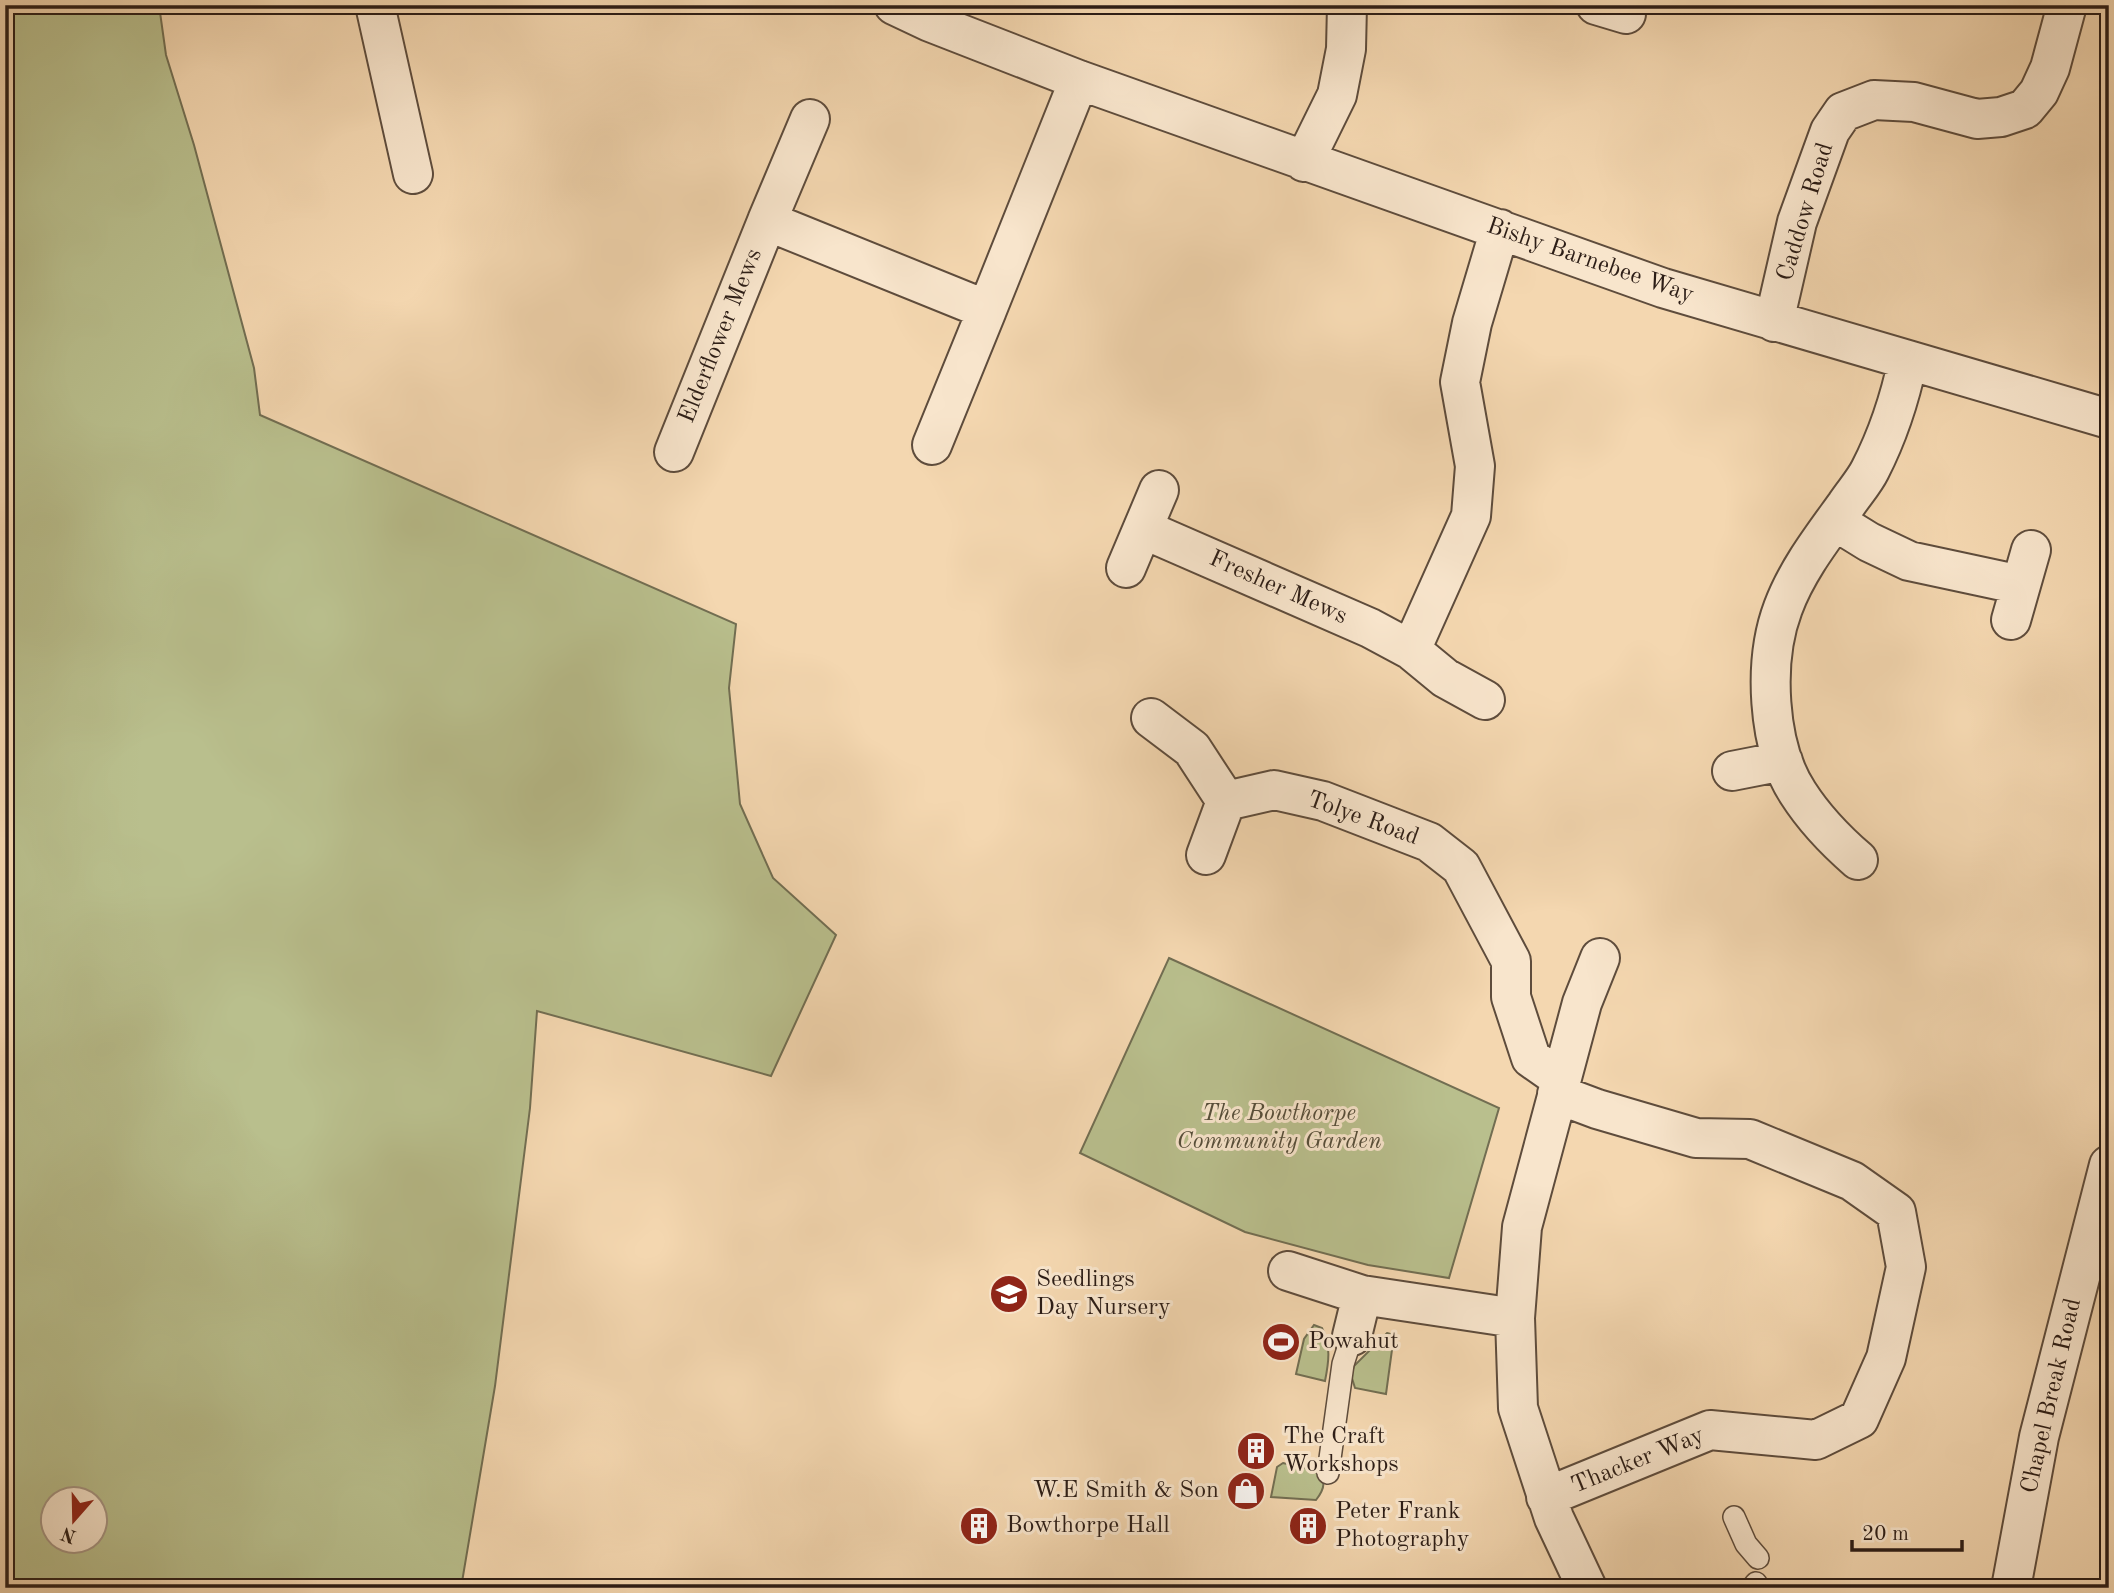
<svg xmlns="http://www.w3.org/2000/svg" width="2114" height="1593" font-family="'Old Standard TT',serif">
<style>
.green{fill:#b9bf8d;stroke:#726e52;stroke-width:2;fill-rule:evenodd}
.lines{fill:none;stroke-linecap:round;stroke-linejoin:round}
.service-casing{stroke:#5e4c3c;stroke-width:24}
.minor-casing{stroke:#5e4c3c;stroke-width:42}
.service{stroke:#f8e5cc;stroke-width:21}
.minor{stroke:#f8e5cc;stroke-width:38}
.labels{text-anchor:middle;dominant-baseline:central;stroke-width:6;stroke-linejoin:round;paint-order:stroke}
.street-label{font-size:24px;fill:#2c1d16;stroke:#f8e5cc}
.park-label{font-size:24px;font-style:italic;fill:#564e3a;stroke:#f8e5cc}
.poi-label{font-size:24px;fill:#2c1d16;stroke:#f8e5cc;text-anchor:start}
</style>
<rect width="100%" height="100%" fill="#f4d7b0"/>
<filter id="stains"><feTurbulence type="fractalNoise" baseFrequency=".00286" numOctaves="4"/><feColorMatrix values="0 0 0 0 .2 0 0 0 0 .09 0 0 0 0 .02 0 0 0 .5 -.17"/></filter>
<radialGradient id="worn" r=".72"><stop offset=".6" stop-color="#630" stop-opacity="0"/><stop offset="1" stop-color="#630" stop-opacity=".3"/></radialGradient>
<!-- green -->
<path class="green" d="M5 5H159L166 55 194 145 254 368 260 415 736 624 729 688 740 804 773 878 836 935 771 1076 537 1011 530 1108 495 1386 461 1588H5ZM52 1498H94V1540H52Z
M1169 958 1499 1108 1449 1278 1368 1265 1245 1232 1080 1153Z
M1314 1325 1322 1328C1331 1346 1329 1361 1325 1381L1296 1374 1304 1339Z
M1387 1333 1394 1335 1386 1394 1355 1388 1351 1375 1354 1366Z
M1283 1463C1303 1467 1339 1471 1316 1500L1271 1497 1277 1467Z"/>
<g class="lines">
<defs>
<path id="service" d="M1328 1473 1343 1364 1352 1336
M1734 1517 1746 1544 1758 1558
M1752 1588 1756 1583"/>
<path id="minor" d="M375 5 413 174
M894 5 930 22 1079 80 1663 288 2109 419
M1596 5 1626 14
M1304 162 1337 95 1346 49 1347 5
M767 221 810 119
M1774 322 1797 222 1830 131 1843 112 1874 100 1914 102 1977 119 2001 117 2025 109 2039 92 2050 68 2067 5
M932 445 987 310
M674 452 767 221 987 310 1079 80
M1835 521 1869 542 1909 561 2021 585 2011 620
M1143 529 1370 628 1411 650 1445 678 1485 700
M1126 568 1159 490
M2021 585 2031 550
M1411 650 1471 516 1475 466 1460 382 1472 323 1500 229
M1151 718 1192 749 1226 801 1274 790 1323 801 1429 842 1461 867 1511 961V997L1531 1058 1561 1079
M1732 771 1783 761
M1206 855 1226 801
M1858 860C1836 841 1814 818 1798 793 1767 746 1763 661 1783 608 1797 570 1823 537 1846 505 1854 493 1864 482 1870 470 1888 435 1900 398 1908 360
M1288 1271 1362 1295 1515 1318
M1352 1336 1362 1295
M1546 1497 1710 1430 1816 1440 1859 1419 1886 1358 1906 1267 1896 1212 1852 1181 1750 1139 1696 1138 1597 1109 1557 1094
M1587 1588 1554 1518 1518 1408 1515 1318 1522 1227 1582 1003 1600 958
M2011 1588 2039 1437 2109 1165"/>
</defs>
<!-- service casing -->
<use href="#service" class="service-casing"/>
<!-- minor casing -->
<use href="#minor" class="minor-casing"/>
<!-- service -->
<use href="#service" class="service"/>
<!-- minor -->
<use href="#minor" class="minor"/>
</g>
<!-- icons -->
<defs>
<symbol id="school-disc" viewBox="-11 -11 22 22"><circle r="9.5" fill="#8f2418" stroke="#f8e5cc"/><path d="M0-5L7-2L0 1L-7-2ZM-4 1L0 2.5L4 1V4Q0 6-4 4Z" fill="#fff"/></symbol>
<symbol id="stadium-disc" viewBox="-11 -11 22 22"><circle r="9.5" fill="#8f2418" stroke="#f8e5cc"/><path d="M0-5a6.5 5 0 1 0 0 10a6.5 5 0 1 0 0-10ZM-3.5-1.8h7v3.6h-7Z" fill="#fff"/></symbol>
<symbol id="building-disc" viewBox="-11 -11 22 22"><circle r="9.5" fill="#8f2418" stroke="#f8e5cc"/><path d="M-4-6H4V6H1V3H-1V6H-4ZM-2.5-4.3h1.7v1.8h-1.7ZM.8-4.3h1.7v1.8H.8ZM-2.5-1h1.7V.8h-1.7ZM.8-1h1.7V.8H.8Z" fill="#fff"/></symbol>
<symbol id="shop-disc" viewBox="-11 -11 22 22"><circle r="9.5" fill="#8f2418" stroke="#f8e5cc"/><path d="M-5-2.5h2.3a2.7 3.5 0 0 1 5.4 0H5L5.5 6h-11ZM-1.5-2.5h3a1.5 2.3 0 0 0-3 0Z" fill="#fff"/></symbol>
</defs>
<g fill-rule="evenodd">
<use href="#school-disc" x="987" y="1272" width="44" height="44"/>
<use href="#stadium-disc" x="1259" y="1320" width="44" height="44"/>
<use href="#building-disc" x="1234" y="1429" width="44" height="44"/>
<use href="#shop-disc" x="1224" y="1469" width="44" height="44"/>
<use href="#building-disc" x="957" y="1504" width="44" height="44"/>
<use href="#building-disc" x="1286" y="1504" width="44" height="44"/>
</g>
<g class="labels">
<!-- street labels -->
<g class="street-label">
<text transform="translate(1806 212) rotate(-73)">Caddow Road</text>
<text transform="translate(1590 261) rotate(19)">Bishy Barnebee Way</text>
<text transform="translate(721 336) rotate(-68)">Elderflower Mews</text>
<text transform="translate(1278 588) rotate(24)">Fresher Mews</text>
<text transform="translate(1363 819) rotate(20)">Tolye Road</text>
<text transform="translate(2052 1396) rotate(-77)">Chapel Break Road</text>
<text transform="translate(1638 1461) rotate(-22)">Thacker Way</text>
</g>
<!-- park labels -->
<g class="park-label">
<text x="1279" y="1114">The Bowthorpe<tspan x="1279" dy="28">Community Garden</tspan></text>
</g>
<!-- poi labels -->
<g class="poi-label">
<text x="1036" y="1280">Seedlings<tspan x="1036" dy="28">Day Nursery</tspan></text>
<text x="1308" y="1342">Powahut</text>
<text x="1283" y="1437">The Craft<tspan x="1283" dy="28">Workshops</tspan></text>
<text x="1219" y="1491" text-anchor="end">W.E Smith &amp; Son</text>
<text x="1335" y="1512">Peter Frank<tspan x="1335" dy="28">Photography</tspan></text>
<text x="1006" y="1526">Bowthorpe Hall</text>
</g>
</g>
<!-- margin -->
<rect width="2114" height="1593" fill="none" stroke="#f4d7b0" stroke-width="28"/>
<rect x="7" y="7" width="2100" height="1579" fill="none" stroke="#2c1d16" stroke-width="3.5"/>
<rect x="14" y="14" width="2086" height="1565" fill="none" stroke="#2c1d16" stroke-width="2"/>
<!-- north arrow -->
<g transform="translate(74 1520) rotate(200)"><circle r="33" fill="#f8e5cc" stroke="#a69583" stroke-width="2"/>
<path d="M0-5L12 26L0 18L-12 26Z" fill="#8f2418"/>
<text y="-10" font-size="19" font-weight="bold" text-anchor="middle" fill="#2c1d16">N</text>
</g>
<!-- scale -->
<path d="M1852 1540v10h110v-10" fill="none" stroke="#2c1d16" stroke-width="3.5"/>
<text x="1862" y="1540" font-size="21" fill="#2c1d16" stroke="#f8e5cc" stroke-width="5" paint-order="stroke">20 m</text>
<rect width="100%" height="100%" filter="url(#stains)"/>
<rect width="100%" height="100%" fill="url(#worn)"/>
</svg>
